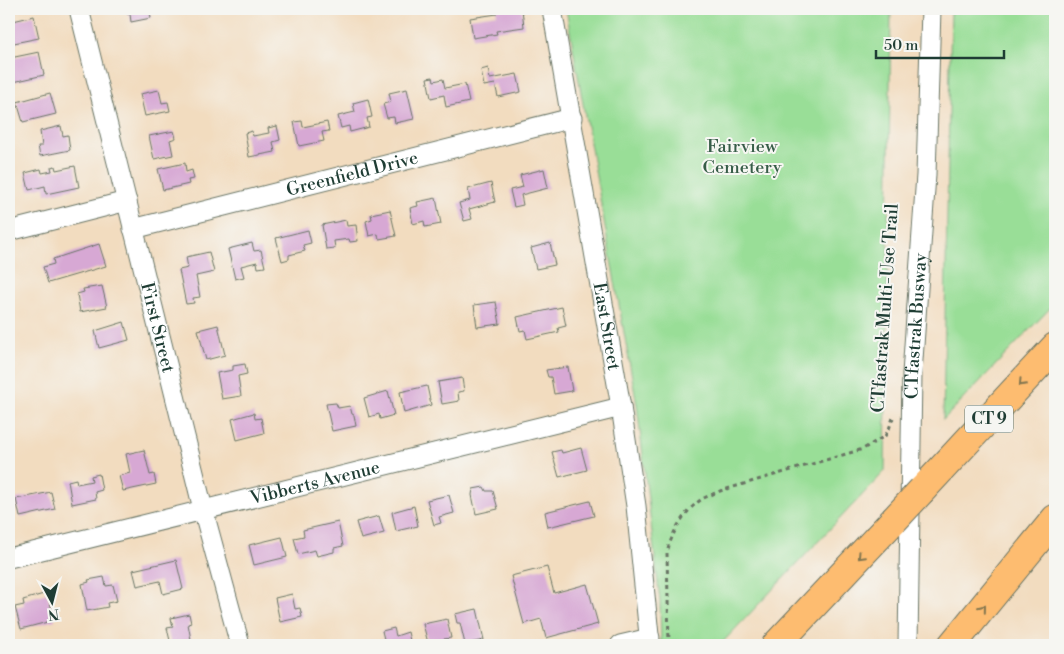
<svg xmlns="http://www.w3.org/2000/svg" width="1064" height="654" font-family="'Libre Bodoni',serif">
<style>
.green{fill:#99de97;stroke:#5c8e66}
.building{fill:#d7a8d4}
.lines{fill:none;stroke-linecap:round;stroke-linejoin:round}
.minor-casing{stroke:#697565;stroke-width:21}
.highway-casing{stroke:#697565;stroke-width:30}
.path{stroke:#697565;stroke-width:3;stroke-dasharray:4 4;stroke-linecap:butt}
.minor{stroke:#fff;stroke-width:19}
.highway{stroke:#fdbc70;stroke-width:28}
.highway-bridge-casing{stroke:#697565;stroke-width:30;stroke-linecap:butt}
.highway-bridge{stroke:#fdbc70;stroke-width:28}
.oneway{stroke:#83764f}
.labels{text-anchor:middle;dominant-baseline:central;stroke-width:4;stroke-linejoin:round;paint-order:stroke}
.shield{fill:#f6f6f2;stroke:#60746d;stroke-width:1}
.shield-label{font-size:16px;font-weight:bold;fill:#1f3d34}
.park-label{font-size:18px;fill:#375d48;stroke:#f6f6f2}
.street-label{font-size:18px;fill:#1f3d34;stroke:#f6f6f2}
</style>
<rect width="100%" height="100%" fill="#f6f6f2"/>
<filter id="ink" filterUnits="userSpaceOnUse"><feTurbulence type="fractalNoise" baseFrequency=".02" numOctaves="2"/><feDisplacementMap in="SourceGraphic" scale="10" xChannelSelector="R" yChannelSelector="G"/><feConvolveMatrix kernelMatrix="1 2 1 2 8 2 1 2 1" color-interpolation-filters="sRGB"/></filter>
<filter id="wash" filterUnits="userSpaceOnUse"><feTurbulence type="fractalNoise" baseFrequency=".0096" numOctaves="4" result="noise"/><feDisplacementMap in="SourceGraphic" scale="20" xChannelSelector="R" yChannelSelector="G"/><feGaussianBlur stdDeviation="1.12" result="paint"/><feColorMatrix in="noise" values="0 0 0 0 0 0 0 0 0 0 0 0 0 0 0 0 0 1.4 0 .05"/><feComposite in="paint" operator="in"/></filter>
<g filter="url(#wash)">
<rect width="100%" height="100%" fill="#f2dcbf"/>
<!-- green -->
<path class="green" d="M566 9H891L885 471 720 645H661L660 601 637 405Z
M951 9H1055V303L943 420Z"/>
<g id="blocks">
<!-- building -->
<path class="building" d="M126 9H149L151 18 131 22 130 14H127Z
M496 9H522L524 27 496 31 497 34 473 38 470 18 497 14Z
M34 16 39 38 9 44V22Z
M39 52 44 75 9 83V74L13 73 10 58Z
M488 68 490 79 517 74 521 92 498 97 495 84 484 86 481 70Z
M433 77 434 81 443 79 445 88 465 84 469 102 446 107 444 95 431 98 427 78Z
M407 89 414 119 395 123 394 117 387 118 383 104 391 102 389 93Z
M159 90 162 103 168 102 170 111 145 116 140 94Z
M50 93 56 114 23 122 17 102Z
M368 99 372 117 367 118 369 127 350 132 349 126 341 128 338 116 355 112 353 103Z
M302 121 303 127 327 122 329 131 322 132 324 141 299 146 294 122Z
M61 126 63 136 68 135 70 150 40 156 38 146H42L40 131Z
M277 126 280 140 273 142 275 152 249 157 245 133 252 131 253 136 269 133 268 128Z
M174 131 176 138 170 140 173 155 154 159 149 136Z
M185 163 186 172 192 170 194 179 188 180 189 184 163 190 158 169Z
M55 166 56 170 75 166 79 187 46 194 45 186 29 190 25 173 41 169 42 173 52 171 51 167Z
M544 169 548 188 521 195 523 205 514 207 510 190 523 187 520 175Z
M491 183 495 202 469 209 472 219 464 221 459 203 470 200 468 189Z
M436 198 441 224 425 227 424 221 413 224 410 208 418 206 417 202Z
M390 210 396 236 379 239 378 234 369 236 366 221 372 219 371 214Z
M346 220 347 226 356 225 358 241 350 242 349 239 334 241 335 248 326 249 322 225Z
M308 230 311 243 303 245 305 251 289 255V259L282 261 276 238Z
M252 243 254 251 261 250 265 267 258 268 257 262 241 266 244 277 235 279 228 249Z
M550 243 555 265 536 269 531 248Z
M99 244 106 266 48 283 43 267 54 264 53 259Z
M209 252 214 272 196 276 200 297 193 298 194 303 186 304 179 270 188 268 186 257Z
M102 286 107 307 80 312 77 294 84 292 83 289Z
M496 302 500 324 477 327 474 305Z
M562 307 566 326 558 328 559 332 527 339 525 330 520 331 517 317Z
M124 322 129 340 99 348 95 331Z
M218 325 225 355 206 360 198 330Z
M245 364 247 374 238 376 241 396 222 399 217 373 233 370V366Z
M568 367 572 391 554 394 551 377H548L546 370Z
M462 378 464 391 458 392 459 401 442 404 438 382Z
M427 386 431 405 404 413 400 392Z
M388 391 394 415 380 419 379 414 369 417 364 398Z
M336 403 338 408 350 406 352 414 354 415 356 426 332 431 326 404Z
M254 413 255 419 261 418 264 433 237 440 232 419Z
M581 448 587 470 559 477 552 452 561 450 562 453Z
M144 450 150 475 154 474 156 484 123 491 119 476 130 473 126 454Z
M99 474 102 490 95 492 96 499 72 504 68 481 76 479 77 484 92 481 91 476Z
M484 487 486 491H493L498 509 476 514 472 495 473 489Z
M51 492 55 509 20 517 16 499Z
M449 495 454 513 439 517 441 523 434 525 427 500Z
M590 501 594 516 548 527 545 512Z
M414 506 418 526 396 531 392 512Z
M379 516 384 533 361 539 356 522Z
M338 522 343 546 334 548V552L317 556 315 550 298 554 294 538 304 536 303 530Z
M282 537 287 557 254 565 249 545Z
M176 560 183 589 163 594 160 581 137 586 133 570Z
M547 567 554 593 587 584 598 624 546 638 541 619 524 624 511 576Z
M104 577 106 586 113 585 117 601 107 603 108 607 87 611 82 584 89 582 88 580Z
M47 593 55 620 21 629 15 607 24 605 23 600Z
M292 594 295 609 300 608 302 617 280 622 275 598Z
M477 609 484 640 465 644 460 623H457L455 614Z
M189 614 191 623 188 624 192 645H171L167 628 173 627 171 618Z
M447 619 451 638 444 639 445 644 434 645 433 642 428 643 423 624Z
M394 628 396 636 408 632 411 645H384L383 643H385L382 631Z
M373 639 375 645H355Z"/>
</g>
</g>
<g filter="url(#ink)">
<use href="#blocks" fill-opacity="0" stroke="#697565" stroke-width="1"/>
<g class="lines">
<defs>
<g id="minor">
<path id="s1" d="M79 9 203 509 240 645"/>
<path id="s2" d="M552 9 621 407 636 506 650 645"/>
<path id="s3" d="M133 229 572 118"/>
<path d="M9 231 127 201"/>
<path id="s4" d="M9 558 621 407"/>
<path d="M620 645 650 638"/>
<path id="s5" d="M908 645 912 374 926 175 931 9"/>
</g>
<path id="highway" d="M922 490 1055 347
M776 645 894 520
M952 645 1055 519"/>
</defs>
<!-- minor casing -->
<use href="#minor" class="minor-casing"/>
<!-- highway casing -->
<use href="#highway" class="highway-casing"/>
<!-- path -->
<path class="path" d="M669 645 667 553C672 532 684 511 702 499 707 496 714 494 720 491L863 449 885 436 889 429 893 418"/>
<!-- minor -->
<use href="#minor" class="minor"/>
<!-- highway -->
<use href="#highway" class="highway"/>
<defs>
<path id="highway-bridge" d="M894 520 922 490"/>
</defs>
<!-- highway-bridge casing -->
<use href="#highway-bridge" class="highway-bridge-casing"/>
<!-- highway-bridge -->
<use href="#highway-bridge" class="highway-bridge"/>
</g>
<!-- one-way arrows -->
<defs><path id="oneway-chevron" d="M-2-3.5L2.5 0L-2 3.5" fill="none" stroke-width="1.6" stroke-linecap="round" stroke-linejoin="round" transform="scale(1.25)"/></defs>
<g class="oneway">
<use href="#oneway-chevron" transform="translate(1022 383) rotate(133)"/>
<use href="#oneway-chevron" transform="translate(861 556) rotate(133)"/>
<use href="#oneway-chevron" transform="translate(983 608) rotate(-51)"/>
</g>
</g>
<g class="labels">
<!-- shield labels -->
<rect class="shield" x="965" y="405.5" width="48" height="27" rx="4"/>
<g class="shield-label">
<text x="989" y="419">CT 9</text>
</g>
<!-- park labels -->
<g class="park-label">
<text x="742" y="146">Fairview<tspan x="742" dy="21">Cemetery</tspan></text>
</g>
<!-- street labels -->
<g class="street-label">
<text stroke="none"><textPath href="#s3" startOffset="226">Greenfield Drive</textPath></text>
<text transform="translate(885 308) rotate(-86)">CTfastrak Multi-Use Trail</text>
<text stroke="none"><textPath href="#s2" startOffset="322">East Street</textPath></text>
<text stroke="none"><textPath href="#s1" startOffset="328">First Street</textPath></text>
<text stroke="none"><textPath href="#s5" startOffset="319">CTfastrak Busway</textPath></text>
<text stroke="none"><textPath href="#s4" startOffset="315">Vibberts Avenue</textPath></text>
</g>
</g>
<!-- margin -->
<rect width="1064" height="654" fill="none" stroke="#f6f6f2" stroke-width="30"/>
<!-- north arrow -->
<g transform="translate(52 602) rotate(173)" stroke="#f6f6f2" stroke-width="4" paint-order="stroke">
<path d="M0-4L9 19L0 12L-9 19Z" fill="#1f3d34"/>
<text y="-8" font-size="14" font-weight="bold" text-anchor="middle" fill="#1f3d34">N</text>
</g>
<!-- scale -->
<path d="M876 50v8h128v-8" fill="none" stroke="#1f3d34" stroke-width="2.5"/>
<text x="884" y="50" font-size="15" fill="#1f3d34" stroke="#f6f6f2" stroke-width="4" paint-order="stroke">50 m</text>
</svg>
